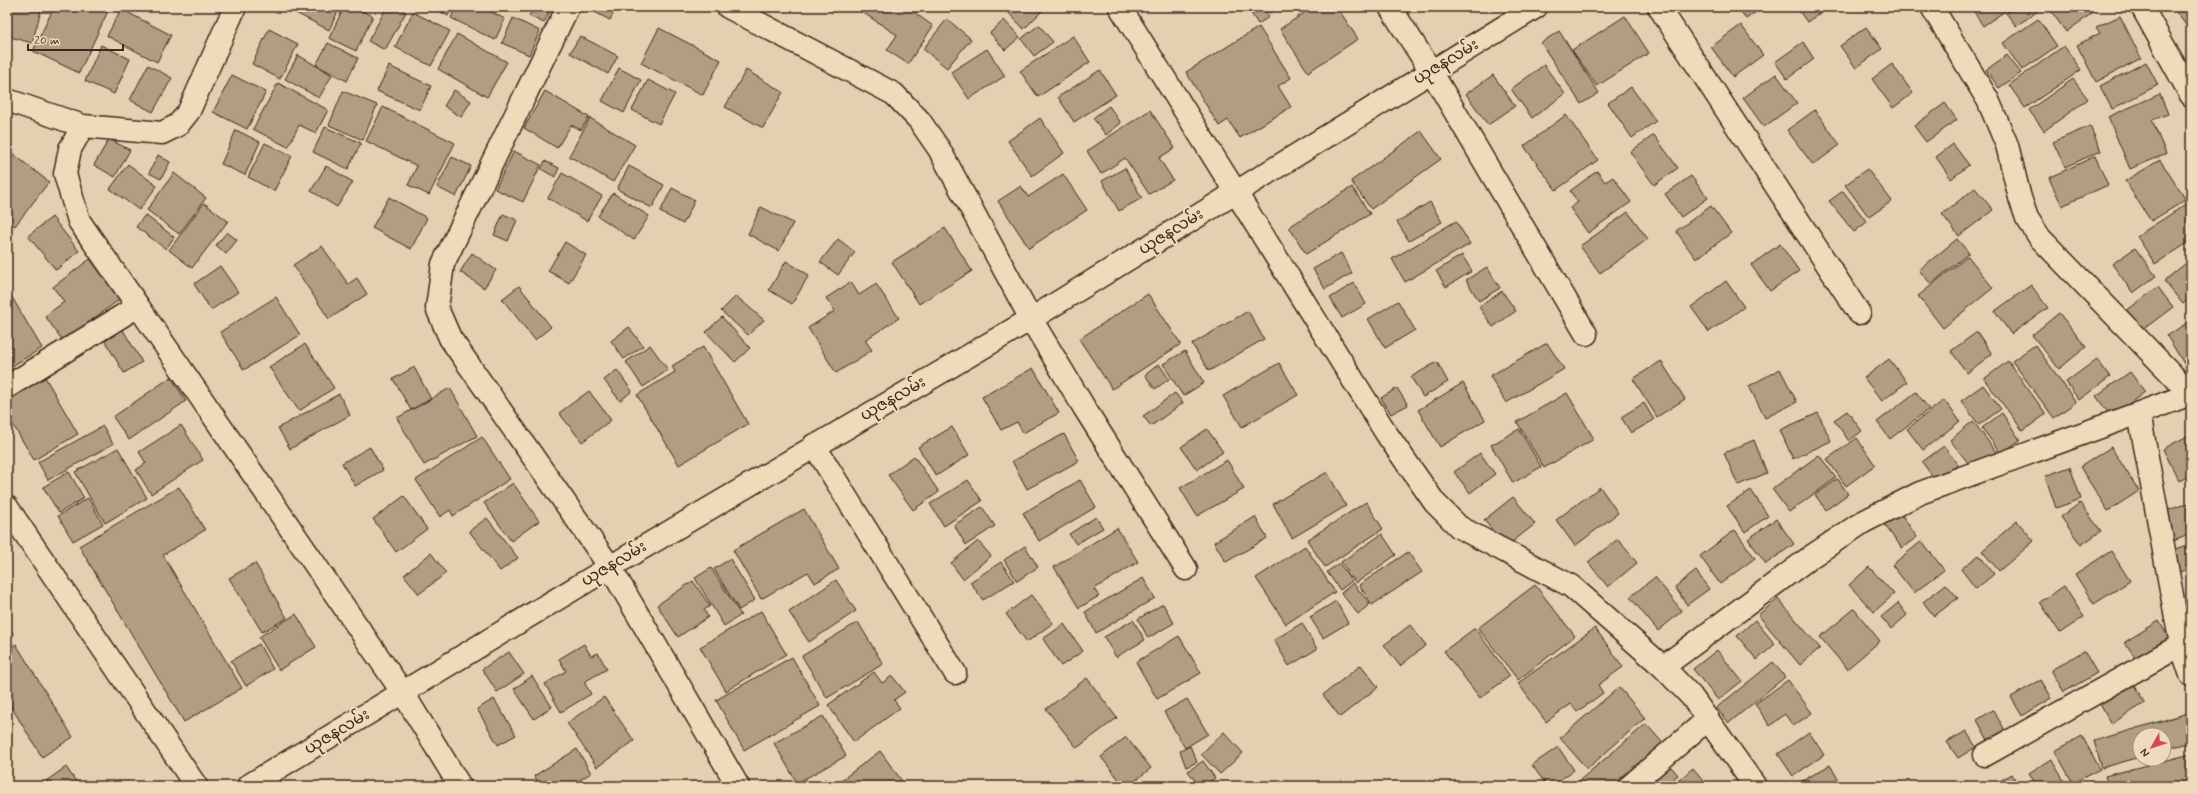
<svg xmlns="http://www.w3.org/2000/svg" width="2198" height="793" font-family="Mynerve,'Noto Sans Myanmar',sans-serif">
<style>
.building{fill:#b09d82;stroke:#3b2a1e}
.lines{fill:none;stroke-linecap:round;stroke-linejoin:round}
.street-casing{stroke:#3b2a1e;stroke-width:25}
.secondary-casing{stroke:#3b2a1e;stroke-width:25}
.street{stroke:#efdbb9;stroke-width:22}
.secondary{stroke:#efdbb9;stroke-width:22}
.labels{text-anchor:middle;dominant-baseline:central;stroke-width:4;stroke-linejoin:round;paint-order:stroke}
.street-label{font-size:16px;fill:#3b2a1e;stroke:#efdbb9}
</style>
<rect width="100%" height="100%" fill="#e4d0b0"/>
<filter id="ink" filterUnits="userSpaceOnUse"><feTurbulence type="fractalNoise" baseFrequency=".025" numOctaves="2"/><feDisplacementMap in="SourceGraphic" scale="8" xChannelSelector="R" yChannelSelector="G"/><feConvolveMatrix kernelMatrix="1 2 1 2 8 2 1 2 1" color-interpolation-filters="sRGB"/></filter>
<g filter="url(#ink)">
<!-- building -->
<path class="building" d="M7 7H42L32 43 7 36Z
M54 7H100L108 11 79 73 33 51Z
M284 7H340L329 30Z
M344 7H354L373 16 356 51 329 38Z
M387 7H397L406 12 385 50 368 41Z
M432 7H452L448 16Z
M456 7H482L505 19 495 40 451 18Z
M534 7H552L544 23 529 16Z
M585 7H617L610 20Z
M861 7H919L915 13 933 26 908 64 887 50 897 35 859 10Z
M1003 7H1046L1024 29Z
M1254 7H1263L1269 17 1258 24 1249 10Z
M1267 7H1281L1270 13Z
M1313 7H1337L1358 39 1308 72 1280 29Z
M1738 7H1763L1746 19Z
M1796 7H1829L1807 22Z
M1971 7H2011L1983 26Z
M2014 7H2039L2041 9 2016 26 2006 13Z
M2056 7H2090L2094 12 2066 32 2051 11Z
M2176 7H2191V32L2174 9Z
M121 9 171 35 157 62 107 36Z
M413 12 450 31 431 66 395 47Z
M1625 16 1649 53 1597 86 1572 50Z
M2120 16 2141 58 2096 82 2077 45 2100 33 2096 27Z
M513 18 540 31 529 55 502 43Z
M947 19 971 39 947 68 923 49Z
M2038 19 2057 46 2022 70 2003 43Z
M1004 20 1020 37 1005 50 990 33Z
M1039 25 1053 42 1034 56 1021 39Z
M1741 25 1763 55 1733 77 1711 47Z
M1259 27 1291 78 1278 86 1291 107 1240 138 1228 120 1219 126 1186 72Z
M1866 27 1882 49 1856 68 1840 46Z
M659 28 721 60 703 95 641 63Z
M269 29 298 44 280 79 252 64Z
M1559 31 1599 93 1581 104 1541 43Z
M457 34 507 62 487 97 438 69Z
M580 36 618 56 608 74 570 53Z
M1073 36 1090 62 1038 97 1020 71Z
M1803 42 1814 59 1787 79 1775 62Z
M328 43 358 58 347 81 316 65Z
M101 45 130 59 114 94 85 81Z
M2064 46 2081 70 2025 108 2009 85Z
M987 49 1005 76 969 99 951 72Z
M298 55 332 75 319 98 285 79Z
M2007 55 2021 73 1999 88 1986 70Z
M2146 62 2158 85 2112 109 2100 86Z
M1892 64 1913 93 1893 108 1872 79Z
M148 65 172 78 153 112 130 100Z
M1544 65 1565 94 1532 118 1511 89Z
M389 66 431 86 420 110 377 91Z
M619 68 641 80 624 113 602 101Z
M746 70 783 92 763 128 725 107Z
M1100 70 1116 95 1074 122 1058 97Z
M1776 74 1797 103 1764 127 1743 98Z
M232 75 266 92 247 129 213 112Z
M1493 75 1515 106 1488 125 1466 94Z
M2073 79 2088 99 2044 131 2029 110Z
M648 80 675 94 659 124 632 110Z
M278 83 328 110 316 133 299 125 288 147 253 129Z
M1631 87 1656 121 1632 138 1608 103Z
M454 90 471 101 461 117 444 106Z
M343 91 377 105 363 140 329 125Z
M545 91 589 117 581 130 571 125 557 148 524 128Z
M2160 94 2168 114 2152 120 2166 154 2130 169 2108 117Z
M1945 103 1957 120 1926 142 1914 126Z
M1109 106 1121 123 1106 135 1093 118Z
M383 107 455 143 429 195 408 185 417 166 366 141Z
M1150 110 1175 148 1159 158 1173 180 1149 194 1125 158 1101 174 1087 151Z
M1815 110 1840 145 1813 165 1787 130Z
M1566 115 1598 160 1556 190 1524 146Z
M590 118 635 145 613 182 569 156Z
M1040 118 1064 153 1032 176 1008 141Z
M2090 126 2101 151 2065 167 2053 142Z
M325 127 361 143 348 169 313 152Z
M236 130 260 142 245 175 221 164Z
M1421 131 1441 159 1371 209 1351 181Z
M1654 135 1678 168 1654 185 1630 152Z
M109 139 130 150 115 177 94 165Z
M265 143 292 156 274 191 248 177Z
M1953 144 1969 165 1951 179 1936 157Z
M7 149 49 182 15 226 7 220Z
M514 151 541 165 523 202 495 189Z
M158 155 170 162 161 179 149 173Z
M2095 156 2108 185 2062 206 2049 178Z
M452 157 471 166 456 197 437 187Z
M2160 160 2186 200 2151 221 2125 181Z
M545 161 559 168 555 177 541 169Z
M128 164 157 186 139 210 110 189Z
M326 166 353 182 337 207 311 191Z
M629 166 664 185 652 208 617 189Z
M1125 168 1142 198 1119 211 1102 181Z
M1867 169 1892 201 1869 217 1845 185Z
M1597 171 1605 182 1613 177 1631 202 1588 233 1570 208 1578 202 1570 191Z
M174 173 206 198 179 234 147 210Z
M562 173 602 196 587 221 548 198Z
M1063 174 1087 210 1029 248 998 201 1021 186 1028 197Z
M1691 176 1708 198 1681 217 1665 194Z
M1352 187 1370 214 1306 254 1289 227Z
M672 188 695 200 683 224 660 212Z
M1975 188 1993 210 1959 236 1942 214Z
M1843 191 1867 222 1854 232 1829 201Z
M613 193 649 216 634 240 598 216Z
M389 197 427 218 411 249 372 228Z
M1430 202 1442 222 1409 241 1397 222Z
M204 203 228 221 192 268 169 250Z
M2188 203 2191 208V241L2155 264 2137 236Z
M1711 206 1731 233 1696 259 1676 231Z
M761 207 793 223 779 251 748 234Z
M1628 212 1648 239 1600 273 1580 246Z
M503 214 517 220 508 241 494 235Z
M145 215 174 237 166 249 136 227Z
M52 217 79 251 56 270 28 236Z
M1456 221 1470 244 1405 282 1392 259Z
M945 228 972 271 919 304 892 262Z
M227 232 237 240 226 254 216 245Z
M838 239 855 252 838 275 820 262Z
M1957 239 1969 253 1931 284 1919 270Z
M565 242 586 255 569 283 548 271Z
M1780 244 1799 271 1770 291 1751 265Z
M322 246 348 284 357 278 367 294 329 319 293 265Z
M2135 248 2156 276 2133 293 2112 264Z
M472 253 496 270 484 288 460 272Z
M1341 253 1352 273 1325 289 1313 269Z
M1462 255 1472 271 1446 287 1436 271Z
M1968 256 1993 288 1943 328 1918 296Z
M90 259 120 299 63 341 45 316 64 302 53 287Z
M2191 259V297L2183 304 2164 281Z
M786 261 809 275 792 304 769 290Z
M220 266 238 292 211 310 194 284Z
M1487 267 1500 288 1479 301 1466 280Z
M1726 281 1744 307 1709 332 1691 307Z
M851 282 859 295 876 284 899 318 865 340 872 350 836 373 808 328 835 311 826 298Z
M1354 283 1366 304 1342 318 1330 298Z
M2031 285 2048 308 2011 334 1995 311Z
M519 286 551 327 535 340 502 299Z
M2158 287 2173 307 2141 331 2126 311Z
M7 289 42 348 7 369Z
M1502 291 1516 311 1493 327 1479 307Z
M1148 294 1181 344 1112 389 1079 339Z
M736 296 764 320 748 335 721 311Z
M276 297 300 335 244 370 220 332Z
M1398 301 1415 330 1385 348 1368 319Z
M1248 311 1264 339 1209 371 1192 344Z
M2059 313 2086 347 2059 369 2032 335Z
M722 317 750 348 735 362 706 332Z
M2191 320V364L2186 367 2167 336Z
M629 327 643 346 624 359 611 341Z
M123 330 142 362 124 373 105 341Z
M1977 332 1992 354 1967 373 1951 351Z
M1547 343 1564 369 1506 403 1490 376Z
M305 344 334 388 299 411 269 367Z
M650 345 668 370 643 387 626 362Z
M2035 345 2076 402 2054 418 2012 361Z
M703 347 748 424 679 465 637 395 675 372 672 366Z
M1185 351 1204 383 1183 396 1163 364Z
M1889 359 1907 382 1882 401 1864 378Z
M2097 359 2110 377 2079 400 2066 382Z
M1661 361 1685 399 1657 417 1633 379Z
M2008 361 2046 414 2023 431 1984 379Z
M1437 362 1448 382 1423 397 1411 377Z
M1279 363 1298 395 1242 427 1223 396Z
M1159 364 1169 379 1155 389 1145 375Z
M414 367 431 399 411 410 393 379Z
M1033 368 1059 413 1023 433 1017 422 1001 430 982 397Z
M1780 369 1797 402 1765 418 1749 386Z
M617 370 632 391 620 401 604 380Z
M42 372 78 434 34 460 7 415V393Z
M2130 372 2145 392 2111 417 2096 396Z
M171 377 186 401 129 440 113 417Z
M1463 383 1485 420 1440 447 1418 410Z
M1983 385 2001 409 1979 425 1961 401Z
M450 388 477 436 424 465 397 418Z
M1397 388 1408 405 1391 414 1381 398Z
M589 391 611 420 582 442 559 413Z
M1916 392 1929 409 1890 439 1877 422Z
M1175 393 1183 403 1151 426 1143 416Z
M1567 393 1594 439 1544 468 1517 422Z
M339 394 350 415 290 449 278 428Z
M1944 400 1960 421 1923 450 1907 429Z
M1644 403 1654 420 1631 433 1621 417Z
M1847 411 1862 431 1849 441 1834 420Z
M1818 413 1831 441 1793 459 1780 430Z
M2002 413 2020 440 2001 454 1982 428Z
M1973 421 1996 452 1973 469 1950 440Z
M181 425 203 460 151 494 136 470 146 463 139 452Z
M103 426 113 444 48 480 38 462Z
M952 427 969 455 936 476 918 447Z
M1207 429 1223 452 1197 470 1181 447Z
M1519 429 1541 467 1513 483 1491 445Z
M1064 434 1079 461 1027 489 1012 461Z
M2191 434V455L2187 457 2191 464V475L2179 481 2163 449Z
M482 437 510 479 453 516 450 510 440 517 416 480Z
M1857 438 1875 465 1846 486 1827 459Z
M1754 440 1767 473 1738 485 1724 453Z
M1944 446 1958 465 1936 481 1922 462Z
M370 447 383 470 355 486 342 463Z
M2111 447 2139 491 2108 511 2080 467Z
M118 448 147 498 105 523 75 472Z
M1480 453 1495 474 1470 493 1454 472Z
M1819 455 1836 478 1789 512 1772 489Z
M914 456 939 492 913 510 888 475Z
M1227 460 1244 489 1197 516 1180 488Z
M2070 467 2081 499 2056 508 2045 476Z
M69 472 84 498 59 513 43 487Z
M1327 472 1346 506 1292 538 1273 504Z
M1838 479 1848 494 1826 510 1815 495Z
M968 480 982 501 944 526 930 504Z
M1080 480 1096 507 1039 541 1023 513Z
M513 483 539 521 511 541 484 503Z
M179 487 205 530 163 555 242 688 184 722 79 546Z
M1600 487 1618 513 1575 546 1556 520Z
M1751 490 1768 516 1745 532 1727 506Z
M404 496 427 529 396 552 373 519Z
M1513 497 1535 524 1506 547 1484 520Z
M88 498 103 524 73 541 58 516Z
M1366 502 1383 529 1325 567 1307 540Z
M2191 502V534L2171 542 2160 513Z
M2080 503 2101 531 2081 545 2061 517Z
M982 507 995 526 966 545 954 525Z
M804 509 839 569 815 583 808 572 761 599 733 550Z
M1899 511 1917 537 1902 548 1883 523Z
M1096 517 1103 528 1076 544 1069 534Z
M1255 517 1267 538 1226 562 1214 542Z
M487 518 518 558 500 571 469 531Z
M1776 519 1794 544 1766 564 1748 539Z
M2017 521 2034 541 1999 571 1982 551Z
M1117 528 1138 562 1094 589 1099 596 1079 608 1054 567Z
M1735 530 1755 558 1720 584 1700 556Z
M1382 534 1396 555 1356 583 1341 562Z
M1618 539 1637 563 1608 587 1588 562Z
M978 541 991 556 963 579 951 563Z
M1922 541 1944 570 1914 593 1892 565Z
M2191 544V568L2177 573 2170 551Z
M1025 546 1038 567 1017 581 1004 560Z
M1305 546 1335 592 1286 624 1256 578Z
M2111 551 2130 581 2094 604 2075 574Z
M1408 552 1422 572 1372 605 1359 585Z
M431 553 446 573 419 594 404 575Z
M1979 555 1994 574 1976 589 1961 569Z
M730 559 755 600 739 610 714 569Z
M1001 562 1014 581 983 600 970 582Z
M255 563 287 618 262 632 229 578Z
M1339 563 1352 581 1340 590 1327 572Z
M1869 567 1894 594 1874 612 1849 585Z
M711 568 741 615 724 626 695 578Z
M1696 571 1709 589 1687 605 1675 587Z
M1655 577 1682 611 1658 631 1630 597Z
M1143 578 1155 598 1096 633 1085 612Z
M836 580 856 611 809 642 789 612Z
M693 581 710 606 704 610 708 617 678 637 657 605Z
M1353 583 1370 604 1358 614 1341 593Z
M1946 584 1958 598 1934 616 1923 602Z
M1535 585 1575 636 1518 680 1478 628Z
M2064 586 2084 617 2060 633 2040 602Z
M1031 595 1053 623 1027 642 1006 614Z
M1778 599 1820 648 1800 665 1758 615Z
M1336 601 1348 623 1323 638 1310 617Z
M2191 601V628H2190L2178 609Z
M1898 603 1907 615 1891 629 1881 617Z
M1163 604 1174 623 1148 638 1138 619Z
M1854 609 1880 641 1847 669 1820 637Z
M761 611 786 654 726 691 700 647Z
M296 614 316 647 279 670 259 637Z
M1133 620 1145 640 1116 657 1104 637Z
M1755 620 1775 644 1757 660 1737 636Z
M2159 621 2169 638 2136 659 2125 642Z
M858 622 883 664 827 698 802 656Z
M1302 623 1317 649 1289 666 1274 640Z
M7 624 14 635 7 639Z
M1064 624 1083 651 1061 666 1043 639Z
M1410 625 1426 645 1400 666 1384 645Z
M1475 628 1510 676 1480 698 1444 651Z
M1595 628 1623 667 1598 685 1603 693 1577 712 1571 704 1546 722 1518 683Z
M1179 636 1201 673 1157 699 1136 662Z
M16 644 73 737 42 757 7 700V650Z
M259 644 273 669 246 686 231 661Z
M584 644 591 656 598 653 607 669 584 682 591 694 561 712 545 684 566 671 559 659Z
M1717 650 1742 681 1718 700 1693 669Z
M2084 651 2097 673 2064 692 2051 670Z
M509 652 524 674 497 692 482 669Z
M792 657 820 706 744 750 716 700Z
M1773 662 1785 677 1729 723 1716 708Z
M1361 665 1378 687 1340 717 1323 695Z
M874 672 882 683 892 676 905 692 894 700 900 708 854 742 828 705Z
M532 676 552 707 534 719 514 689Z
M1087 678 1117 718 1077 748 1046 709Z
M1788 680 1812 713 1793 726 1785 714 1770 726 1755 704Z
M2041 680 2052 698 2022 716 2011 697Z
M2134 685 2145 703 2111 724 2100 704Z
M1619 687 1645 718 1587 769 1560 738Z
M604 697 634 741 597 767 567 723Z
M494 699 516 735 498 745 477 709Z
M1187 699 1208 734 1185 748 1164 712Z
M1993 710 2005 730 1988 740 1977 720Z
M2188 713 2191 723V742L2164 750V735H2140V757L2102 768 2094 741Z
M823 716 846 756 797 783 774 743Z
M1646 724 1668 749 1625 786H1573Z
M1966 731 1976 747 1958 758 1947 742Z
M1224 732 1243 753 1220 774 1201 754Z
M1809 732 1824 755 1793 776 1778 754Z
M2082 736 2100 769 2073 783 2055 751Z
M1126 737 1151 768 1129 786H1124L1101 757Z
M1190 746 1197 762 1186 767 1180 751Z
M1558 747 1574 770 1551 786H1547L1532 765Z
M577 749 591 773 570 786H541L534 776Z
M880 751 902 781 895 786H836L835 785Z
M2191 754V781L2170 786H2108L2105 776Z
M2051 759 2067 786H2037L2029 773Z
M1665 760 1678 775 1665 786H1634Z
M1203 761 1215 778 1204 786H1199L1188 771Z
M1830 765 1842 786H1796L1795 785Z
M66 767 79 786H50L46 781Z
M1693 768 1708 786H1672Z
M2012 774 2019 786H1991Z
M825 779 830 786H815Z"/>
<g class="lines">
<defs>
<path id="street" d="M568 7 443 264 437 308 450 338 610 567 738 786
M728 7 894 94 919 120 939 149 1031 319 1085 409 1186 569
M1120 7 1388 436 1435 503 1459 527 1571 586 1663 667 1691 696 1755 786
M1390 7 1431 71 1586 334
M1659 7 1859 313
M1932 7 1988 100 2007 145 2020 198 2027 218 2040 238 2191 394
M2142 7 2191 95
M7 100 83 126
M138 306 403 693 460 786
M7 387 138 306 79 221 65 174 70 149 83 126 162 133 178 125 189 111 235 7
M2139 413 2181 645 2191 675
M814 445 955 673
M7 507 196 786
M1663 667 1812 556 1863 522 1920 493 2191 394
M1985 755 2181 645
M1630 786 1708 719"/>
<path id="secondary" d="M248 786 610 567 1031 319 1536 7"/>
</defs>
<!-- street casing -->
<use href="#street" class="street-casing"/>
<!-- secondary casing -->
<use href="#secondary" class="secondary-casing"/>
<!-- street -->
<use href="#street" class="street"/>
<!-- secondary -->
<use href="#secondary" class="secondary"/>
</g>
</g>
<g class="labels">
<!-- street labels -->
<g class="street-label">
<text transform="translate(1446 62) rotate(-31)">ယုဇနလမ်း</text>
<text transform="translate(1171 232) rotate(-32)">ယုဇနလမ်း</text>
<text transform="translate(893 399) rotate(-30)">ယုဇနလမ်း</text>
<text transform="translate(614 564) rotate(-31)">ယုဇနလမ်း</text>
<text transform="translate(337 732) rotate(-31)">ယုဇနလမ်း</text>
</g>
</g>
<!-- margin -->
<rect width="2198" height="793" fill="none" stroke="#efdbb9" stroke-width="24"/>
<rect x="12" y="12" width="2174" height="769" fill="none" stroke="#3b2a1e" stroke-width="1.5" filter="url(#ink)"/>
<!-- north arrow -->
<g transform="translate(2152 747) rotate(231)"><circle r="19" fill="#efdbb9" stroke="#a7947b"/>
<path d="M0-3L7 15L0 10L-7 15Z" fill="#d1495b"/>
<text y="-6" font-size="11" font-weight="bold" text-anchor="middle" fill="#3b2a1e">N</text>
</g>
<!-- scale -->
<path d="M28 44v6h95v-6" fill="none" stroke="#3b2a1e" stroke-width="2"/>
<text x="34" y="44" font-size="12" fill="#3b2a1e" stroke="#efdbb9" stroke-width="3" paint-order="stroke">20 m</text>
</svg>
